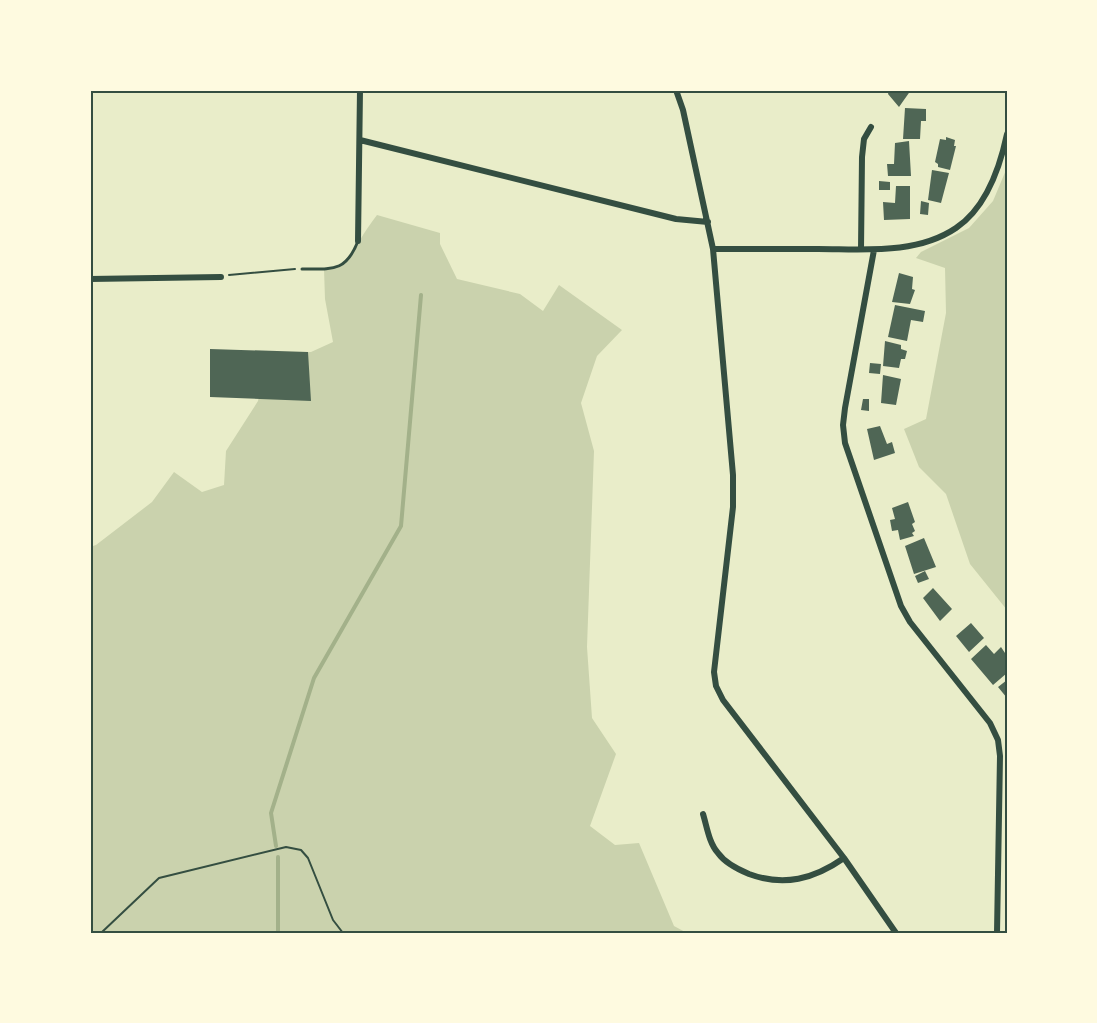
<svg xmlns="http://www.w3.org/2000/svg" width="1097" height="1023" font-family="Manrope,sans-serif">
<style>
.green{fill:#cad2ad}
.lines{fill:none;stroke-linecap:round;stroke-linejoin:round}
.stream{stroke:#a3b18a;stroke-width:4}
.building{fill:#4f6655}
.path{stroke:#344e41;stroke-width:2}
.service{stroke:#344e41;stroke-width:3}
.minor{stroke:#344e41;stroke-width:6}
.neatline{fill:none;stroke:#344e41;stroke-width:2}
</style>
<rect width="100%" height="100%" fill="#e9edc9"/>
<!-- green -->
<path class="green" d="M1006 170 1007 173V610L970 564 946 494 919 467 904 429 926 419 946 313 945 268 916 258 921 252 969 228 993 201Z
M377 215 440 233V244L457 279 520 294 543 311 559 285 622 330 597 356 581 403 594 451 587 647 592 718 616 754 590 826 615 845 639 843 674 926 687 933H90V547L96 545 152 502 174 472 202 492 224 485 226 451 258 401 267 353 311 352 333 342 325 299 324 269C353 264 346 261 360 240 365 231 371 223 377 215Z"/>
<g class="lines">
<!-- stream -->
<path class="stream" d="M276 846 271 813 314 678 401 526 421 295
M278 857V933"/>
</g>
<!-- building -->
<path class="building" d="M889 90H911L899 107 888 94Z
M905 108 926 109V121H921L920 139H903Z
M946 137 955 140 954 146H956L950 170 938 167V164L935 162 940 139 946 140Z
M909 141 911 176H888L887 164H894L895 143Z
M932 170 949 173 941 203 928 200Z
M879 181 890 182V190H879Z
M896 186H910V219L884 220 883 202 895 203Z
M921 201 929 203 928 215 920 214Z
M899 273 913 277 912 289 915 290 910 304 892 302Z
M895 305 925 311 923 322 911 320 907 341 888 337Z
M885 341 901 345V349L907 351 905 359H901L899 368 883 366Z
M210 349 308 352 311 401 210 397Z
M870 363 881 364 880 374 869 373Z
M883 375 901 379 896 405 881 403Z
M863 399H869V411L861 410Z
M880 426 887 444 892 442 895 453 874 460 867 429Z
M908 502 915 522 912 524 915 531 912 533 914 536 900 540 898 530 892 531 890 520 895 519 892 508Z
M924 538 936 567 914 574 905 546Z
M925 571 929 579 918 583 915 576Z
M933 588 952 609 940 621 923 598Z
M971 623 984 638 969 652 956 636Z
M986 645 994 654 1001 647 1007 656V673L993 685 971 659Z
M1007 680V698L998 687Z"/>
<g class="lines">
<!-- path -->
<path class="path" d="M229 275 295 269
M101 933 159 878 286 847 301 850 308 858 333 920 343 933"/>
<!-- service -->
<path class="service" d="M302 269C333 269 346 272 358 241"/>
<!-- minor -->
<path class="minor" d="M676 90 683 110 713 249 733 475V507L714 672 716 686 723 700 844 858 896 933
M360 140 676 219 708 222
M358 241 360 90
M713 249C748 249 783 249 818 249 863 249 916 255 956 228 986 208 1000 167 1007 134
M861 249 862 157 864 139 871 127
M874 250 845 408 843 425 845 443 901 606 910 622 990 723 998 740 1000 756 997 933
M90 279 221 277
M703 814C707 827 709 843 718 853 725 863 737 869 749 874 784 887 814 879 844 858"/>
</g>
<!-- border -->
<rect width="1097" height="1023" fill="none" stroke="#fefae0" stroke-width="183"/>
<rect x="92" y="92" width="914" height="840" class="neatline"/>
</svg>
